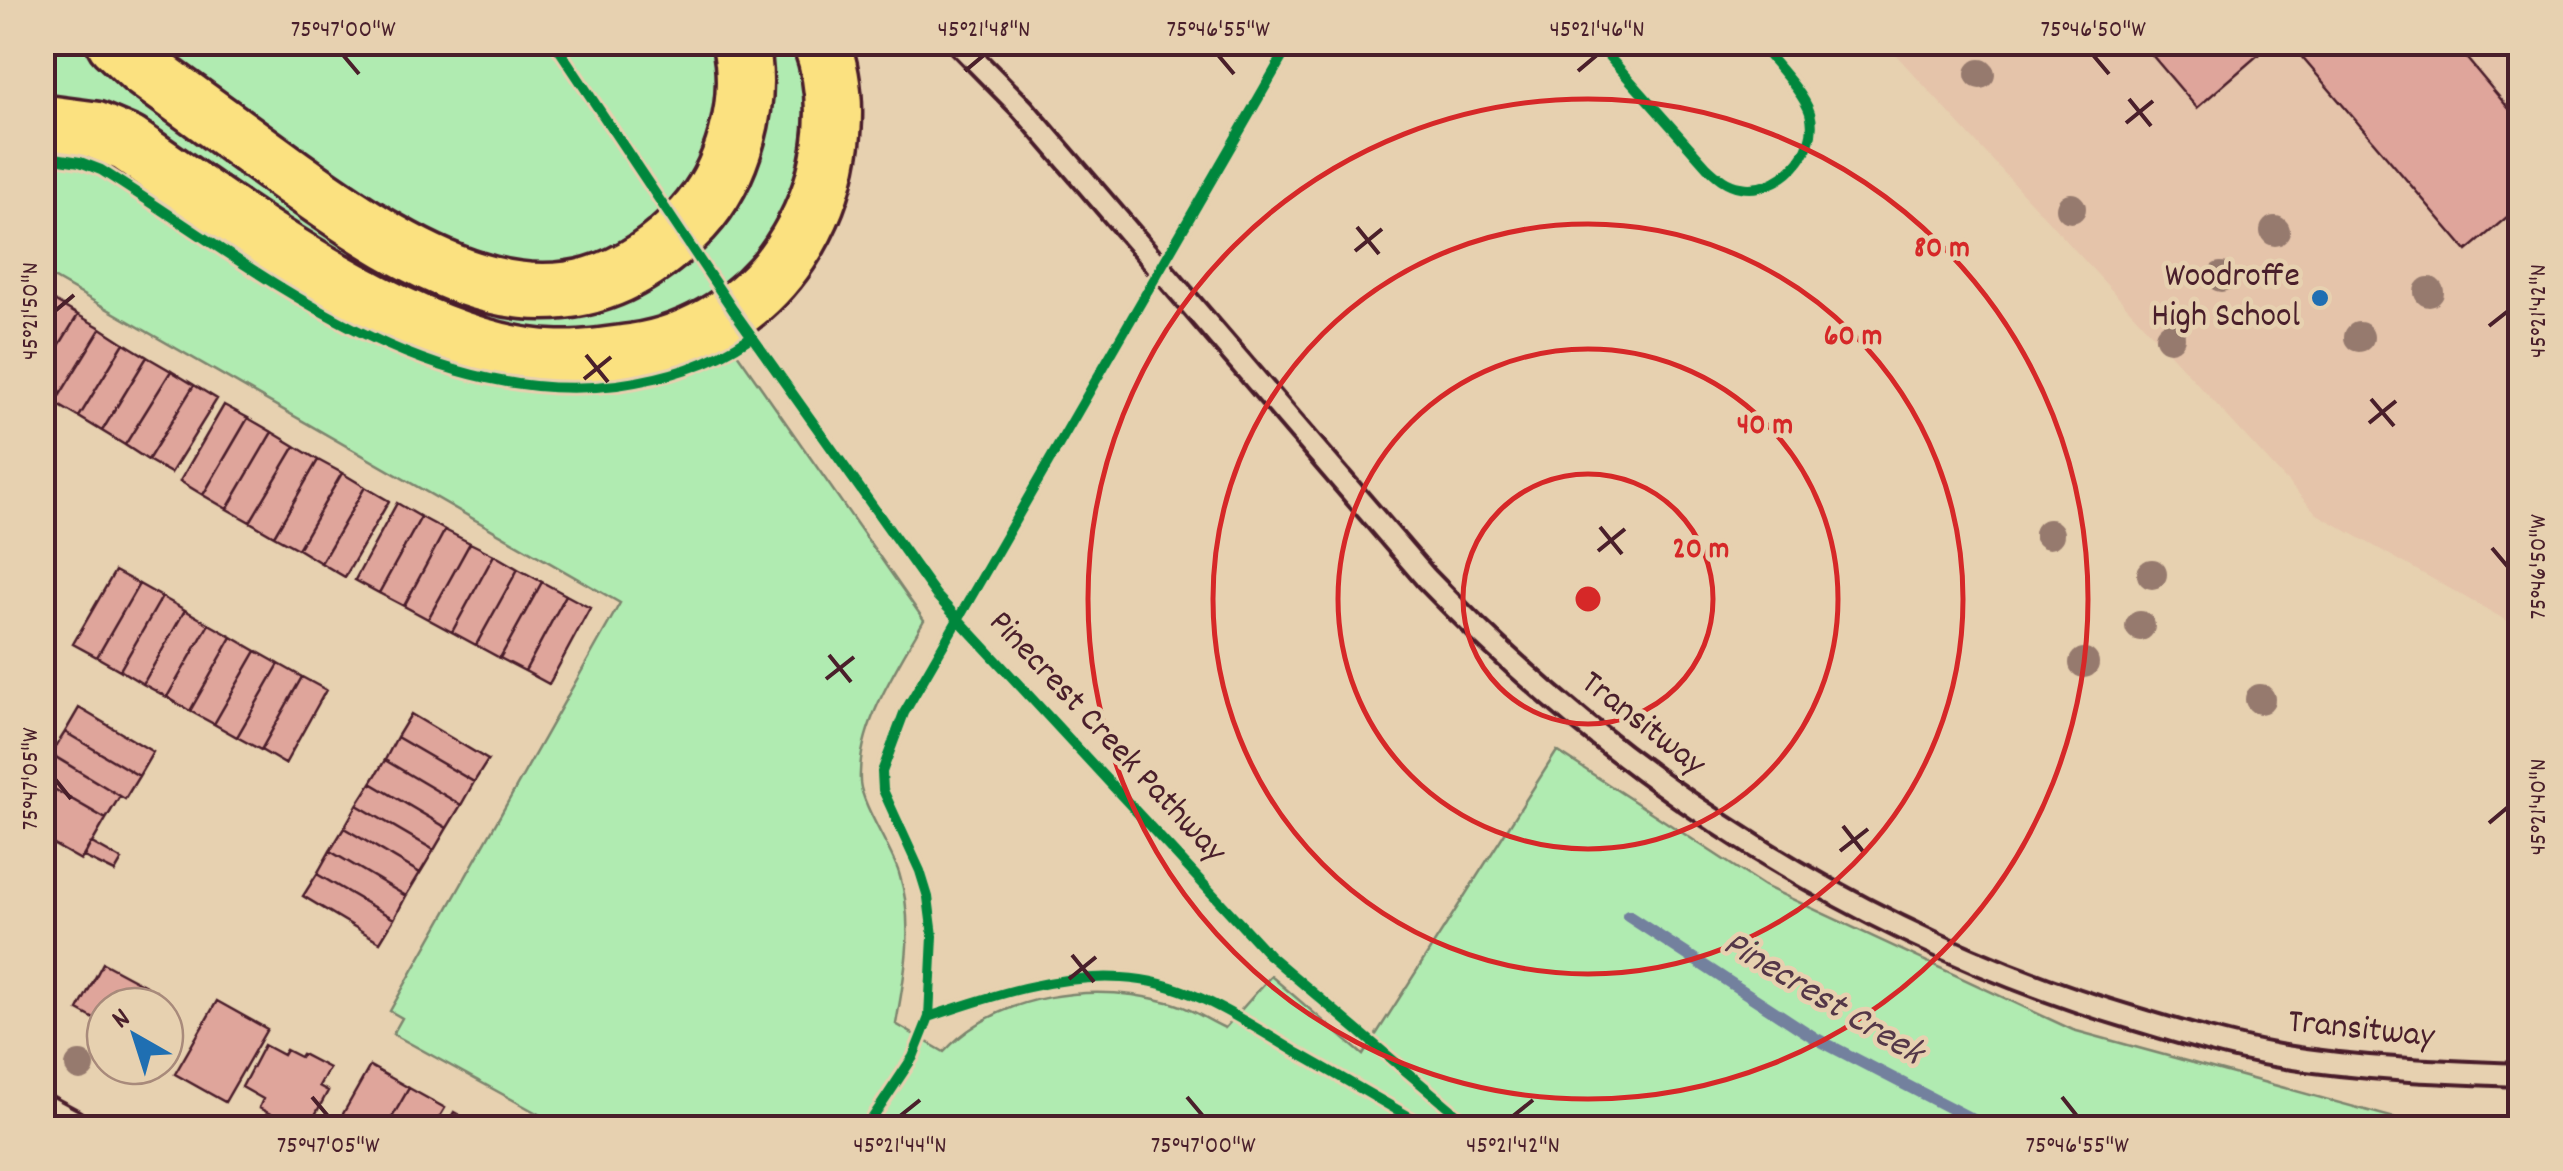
<svg xmlns="http://www.w3.org/2000/svg" width="2563" height="1171" font-family="Dekko,sans-serif">
<style>
.built{fill:#e5c4aa}
.green{fill:#b0ebb1;stroke:#7d856e;stroke-width:2.5}
.lines{fill:none;stroke-linecap:round;stroke-linejoin:round}
.stream{stroke:#73819e;stroke-width:12}
.building{fill:#dfa59b;stroke:#4a1f2b;stroke-width:2.5}
.service-casing{stroke:#4a1f2b;stroke-width:28}
.minor-casing{stroke:#4a1f2b;stroke-width:45}
.trunk-casing{stroke:#4a1f2b;stroke-width:62}
.path{stroke:#4a1f2b;stroke-width:6;stroke-dasharray:10 8;stroke-linecap:butt}
.service{stroke:#e7d1b0;stroke-width:20}
.minor{stroke:#e7d1b0;stroke-width:38}
.trunk{stroke:#fbe180;stroke-width:55}
.cycleway-casing{stroke:#e7d1b0;stroke-width:16}
.cycleway{stroke:#00873e;stroke-width:10}
.tree{fill:#967a6e}
.ticks{fill:none;stroke:#4a1f2b;stroke-width:4}
.ring{fill:none;stroke:#d62828;stroke-width:5}
.poi-dot{fill:#1f6fb2;stroke:#e7d1b0;stroke-width:4}
.labels{text-anchor:middle;dominant-baseline:central;stroke-width:9;stroke-linejoin:round;paint-order:stroke}
.poi-label{font-size:35px;fill:#4a1f2b;stroke:#e7d1b0;text-anchor:end}
.street-label{font-size:35px;fill:#4a1f2b;stroke:#e7d1b0}
.water-label{font-size:38px;font-style:italic;fill:#543748;stroke:#e7d1b0}
.centre{fill:#d62828;stroke:#e7d1b0;stroke-width:5}
.ring-label{font-size:30px;text-anchor:middle;font-weight:bold;fill:#d62828;stroke:#e7d1b0;stroke-width:9;stroke-linejoin:round;paint-order:stroke}
.neatline{fill:none;stroke:#4a1f2b;stroke-width:4}
.ticks-label{font-size:25px;text-anchor:middle;fill:#4a1f2b}
</style>
<rect width="100%" height="100%" fill="#e7d1b0"/>
<filter id="ink" filterUnits="userSpaceOnUse"><feTurbulence type="fractalNoise" baseFrequency=".01" numOctaves="2"/><feDisplacementMap in="SourceGraphic" scale="20" xChannelSelector="R" yChannelSelector="G"/><feConvolveMatrix kernelMatrix="1 2 1 2 8 2 1 2 1" color-interpolation-filters="sRGB"/></filter>
<g filter="url(#ink)">
<!-- built -->
<path class="built" d="M1885 43H2520V628L2317 514Z"/>
<!-- green -->
<path class="green" d="M43 43H792L805 90 801 163 777 227 737 278 702 303 924 620C898 667 857 725 860 782 862 805 891 848 899 873 915 923 905 974 896 1024L944 1052C999 993 1092 982 1168 1002 1188 1006 1207 1020 1225 1028L1271 976 1363 1055 1557 751 1764 886 2073 1030 2431 1128H564L393 1034 402 1018 390 1011 620 603 43 272Z"/>
<g class="lines">
<!-- stream -->
<path class="stream" d="M1628 916 1815 1038 1989 1128"/>
</g>
<!-- building -->
<path class="building" d="M2141 42H2273L2197 108Z
M2289 42H2453L2520 122V206L2467 251Z
M54 301 78 315 42 373V320Z
M78 315 101 328 55 403 42 395V373Z
M101 328 124 343 79 417 55 403Z
M124 343 147 357 102 431 79 417Z
M147 357 171 371 125 445 102 431Z
M171 371 194 385 148 460 125 445Z
M194 385 217 399 171 473 148 460Z
M224 405 248 418 203 495 180 481Z
M248 418 272 432 227 509 203 495Z
M272 432 295 446 250 522 227 509Z
M295 446 318 460 274 536 250 522Z
M318 460 342 473 298 549 274 536Z
M342 473 365 487 321 563 298 549Z
M365 487 389 501 345 577 321 563Z
M397 503 421 517 379 593 355 580Z
M421 517 445 530 404 606 379 593Z
M445 530 470 543 428 619 404 606Z
M470 543 494 555 452 632 428 619Z
M494 555 518 569 476 645 452 632Z
M518 569 542 582 500 658 476 645Z
M115 571 139 584 97 657 73 644Z
M542 582 566 595 525 671 500 658Z
M139 584 162 597 120 670 97 657Z
M566 595 590 608 549 684 525 671Z
M162 597 185 610 143 684 120 670Z
M185 610 209 624 167 697 143 684Z
M209 624 232 637 190 711 167 697Z
M232 637 256 651 214 724 190 711Z
M256 651 279 664 237 737 214 724Z
M279 664 302 677 261 750 237 737Z
M302 677 326 690 285 764 261 750Z
M79 708 153 752 139 776 65 732Z
M411 714 488 760 474 782 397 737Z
M65 732 139 776 125 799 51 754Z
M397 737 474 782 461 805 385 760Z
M47 752 120 796 106 819 42 782V759Z
M385 760 461 805 447 828 371 783Z
M42 782 106 819 92 843 122 860 115 872 84 857 91 843 81 860 42 838Z
M371 783 447 828 434 850 357 805Z
M357 805 434 850 420 873 344 828Z
M344 828 420 873 406 896 330 851Z
M330 851 406 896 394 919 317 874Z
M317 874 394 919 380 942 303 896Z
M103 963 155 991 147 1006H105V1025L78 1010Z
M217 1001 267 1029 225 1102 175 1074Z
M264 1045 283 1055 286 1050 300 1057 302 1054 329 1068 319 1086 328 1091 308 1128H298L259 1108 263 1099 242 1087Z
M370 1066 409 1088 386 1128H335Z
M409 1088 445 1108 433 1128H386Z
M454 1112 483 1128H445Z"/>
<g class="lines">
<defs>
<path id="service" d="M957 42 1023 109 1426 578C1623 783 1866 940 2139 1020 2185 1034 2232 1048 2279 1056 2359 1069 2439 1072 2520 1075"/>
<path id="minor" d="M42 1114 68 1128"/>
<path id="trunk" d="M115 42 144 69C193 105 242 140 291 176 417 266 561 361 693 219 733 175 754 102 740 42
M42 123 95 130 128 144C240 222 419 356 558 359 583 360 609 355 634 352 696 343 755 306 790 253 830 193 847 112 821 42"/>
</defs>
<!-- service casing -->
<use href="#service" class="service-casing"/>
<!-- minor casing -->
<use href="#minor" class="minor-casing"/>
<!-- trunk casing -->
<use href="#trunk" class="trunk-casing"/>
<!-- path -->
<path class="path" d="M2516 42 2520 48"/>
<!-- service -->
<use href="#service" class="service"/>
<!-- minor -->
<use href="#minor" class="minor"/>
<!-- trunk -->
<use href="#trunk" class="trunk"/>
<defs>
<path id="cycleway" d="M554 42 733 310 936 595 1269 955 1473 1128
M1596 42 1707 167C1717 176 1726 185 1740 187 1779 195 1821 151 1810 113 1803 91 1772 61 1758 42
M42 156 80 162 101 170C256 267 420 410 617 385 667 378 710 365 751 337
M929 1017C991 996 1055 974 1122 978 1188 981 1242 1020 1296 1052 1341 1077 1385 1103 1429 1128
M866 1128 913 1057 929 1017 933 936 928 897 920 871 883 790 882 772 904 713 1291 42"/>
</defs>
<!-- cycleway casing -->
<use href="#cycleway" class="cycleway-casing"/>
<!-- cycleway -->
<use href="#cycleway" class="cycleway"/>
</g>
<!-- trees -->
<g class="tree">
<circle cx="1980" cy="74" r="15"/>
<circle cx="2071" cy="208" r="15"/>
<circle cx="2275" cy="231" r="15"/>
<circle cx="2221" cy="277" r="15"/>
<circle cx="2429" cy="292" r="15"/>
<circle cx="2170" cy="337" r="15"/>
<circle cx="2359" cy="337" r="15"/>
<circle cx="2049" cy="534" r="15"/>
<circle cx="2152" cy="574" r="15"/>
<circle cx="2140" cy="626" r="15"/>
<circle cx="2084" cy="663" r="15"/>
<circle cx="2260" cy="699" r="15"/>
<circle cx="80" cy="1066" r="15"/>
</g>
</g>
<!-- ticks -->
<path class="ticks" d="M343 55 359 74M1218 55 1234 74M2093 55 2109 74M965 71 984 55M1578 71 1597 55M2129 99 2151 126M2126 123 2153 101M1357 227 1379 254M1355 251 1382 229M55 311 74 295M2489 326 2508 311M586 355 608 382M584 379 611 357M2371 399 2394 426M2369 423 2396 401M1600 527 1622 554M2492 548 2508 567M1598 551 1625 529M829 655 851 682M826 679 854 657M55 779 71 799M2489 823 2508 807M1843 826 1865 854M1840 851 1868 829M1072 955 1094 982M1069 979 1096 957M312 1097 328 1116M1187 1097 1203 1116M2062 1097 2077 1116M900 1116 920 1100M1513 1116 1533 1100"/>
<!-- distance rings -->
<g class="ring">
<circle cx="1588" cy="599" r="125"/>
<circle cx="1588" cy="599" r="250"/>
<circle cx="1588" cy="599" r="375"/>
<circle cx="1588" cy="599" r="500"/>
</g>
<!-- markers -->
<circle class="poi-dot" cx="2320" cy="298" r="10"/>
<g class="labels">
<!-- poi labels -->
<g class="poi-label">
<text x="2300" y="278">Woodroffe<tspan x="2300" dy="40">High School</tspan></text>
</g>
<!-- street labels -->
<g class="street-label">
<text transform="translate(1642 725) rotate(38)">Transitway</text>
<text transform="translate(1106 738) rotate(47)">Pinecrest Creek Pathway</text>
<text transform="translate(2361 1031) rotate(6)">Transitway</text>
</g>
<!-- water labels -->
<g class="water-label">
<text transform="translate(1822 1000) rotate(31)">Pinecrest Creek</text>
</g>
</g>
<circle cx="1588" cy="599" r="15" class="centre"/>
<g class="ring-label">
<text x="1942" y="256">80 m</text>
<text x="1853" y="344">60 m</text>
<text x="1765" y="433">40 m</text>
<text x="1701" y="557">20 m</text>
</g>
<!-- margin -->
<rect width="2563" height="1171" fill="none" stroke="#e7d1b0" stroke-width="110"/>
<!-- north arrow -->
<g transform="translate(135 1036) rotate(321)"><circle r="48" fill="#e7d1b0" stroke="#a88a7b" stroke-width="2.5"/>
<path d="M0-8L18 38L0 25L-18 38Z" fill="#1f6fb2"/>
<text y="-15" font-size="28" font-weight="bold" text-anchor="middle" fill="#4a1f2b">N</text>
</g>
<rect x="55" y="55" width="2453" height="1061" class="neatline"/>
<g class="ticks-label">
<text x="343" y="36">75°47'00"W</text>
<text x="984" y="36">45°21'48"N</text>
<text x="1218" y="36">75°46'55"W</text>
<text x="1597" y="36">45°21'46"N</text>
<text x="2093" y="36">75°46'50"W</text>
<text transform="translate(2536 311) rotate(-90)" y="9">45°21'42"N</text>
<text transform="translate(28 311) rotate(-90)" y="9">45°21'50"N</text>
<text transform="translate(2536 567) rotate(-90)" y="9">75°46'50"W</text>
<text transform="translate(28 779) rotate(-90)" y="9">75°47'05"W</text>
<text transform="translate(2536 807) rotate(-90)" y="9">45°21'40"N</text>
<text x="328" y="1152">75°47'05"W</text>
<text x="900" y="1152">45°21'44"N</text>
<text x="1203" y="1152">75°47'00"W</text>
<text x="1513" y="1152">45°21'42"N</text>
<text x="2077" y="1152">75°46'55"W</text>
</g>
</svg>
